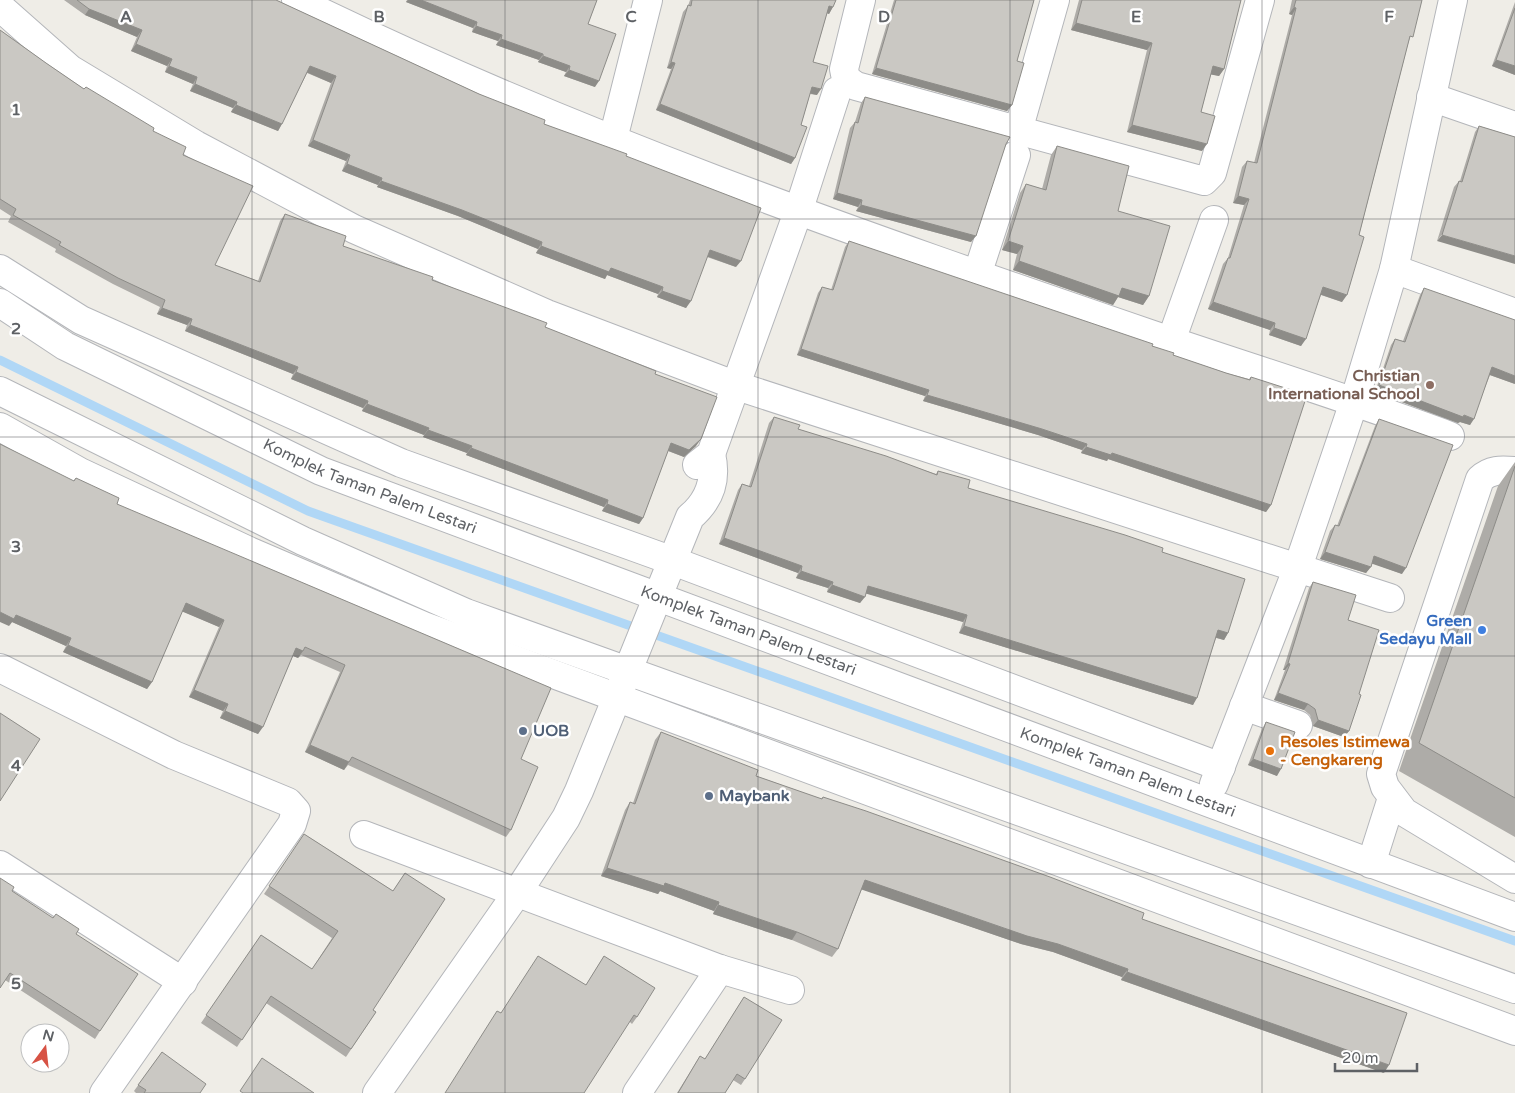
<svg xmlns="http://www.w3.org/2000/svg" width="1515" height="1093" font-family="'Varela Round',sans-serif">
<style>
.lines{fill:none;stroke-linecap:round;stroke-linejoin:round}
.stream{stroke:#b0d7f6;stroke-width:9}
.minor-casing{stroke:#b4b6ba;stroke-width:30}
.minor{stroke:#fff;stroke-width:28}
.wall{fill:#aeaca8}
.shaded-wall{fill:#8d8c88}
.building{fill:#cac8c3;stroke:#8d8c88}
.grid{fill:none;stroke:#5e6165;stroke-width:1;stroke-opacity:0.55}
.education-dot{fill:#8d6e63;stroke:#fff;stroke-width:2}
.shop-dot{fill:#3f7fe0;stroke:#fff;stroke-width:2}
.service-dot{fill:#5c6f8a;stroke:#fff;stroke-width:2}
.food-dot{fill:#e8710a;stroke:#fff;stroke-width:2}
.labels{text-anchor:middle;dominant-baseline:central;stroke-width:5;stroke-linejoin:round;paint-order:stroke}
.education-label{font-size:16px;font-weight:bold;fill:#785e54;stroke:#fff;text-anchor:end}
.street-label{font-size:16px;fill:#5e6165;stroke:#fff}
.shop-label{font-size:16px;font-weight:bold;fill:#366cbe;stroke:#fff;text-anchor:end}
.service-label{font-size:16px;font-weight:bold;fill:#4e5e75;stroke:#fff;text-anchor:start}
.food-label{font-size:16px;font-weight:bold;fill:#c56008;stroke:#fff;text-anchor:start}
.grid-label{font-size:16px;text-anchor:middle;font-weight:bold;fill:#5e6165;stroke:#fff;stroke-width:5;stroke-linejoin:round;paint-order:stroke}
</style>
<rect width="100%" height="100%" fill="#efede7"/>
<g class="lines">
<!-- stream -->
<path class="stream" d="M0 360 308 511 1515 941"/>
<defs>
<g id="minor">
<path d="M296 0C571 135 861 235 1150 334 1250 368 1351 399 1450 436"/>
<path d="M861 0 844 69 846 79 856 86 1204 181 1212 173 1260 0"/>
<path d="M0 7 70 69 196 145 354 229 547 314 737 386 1390 598"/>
<path d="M1431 97 1515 126"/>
<path d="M1018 131 1055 0"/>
<path d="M613 139 648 0"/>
<path d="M0 269 81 320 401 463 673 561 1221 767"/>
<path d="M1394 269 1515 313"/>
<path d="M977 275 1016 155"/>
<path id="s1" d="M0 303 65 346 321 471 1515 917"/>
<path d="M1171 341 1214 220"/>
<path d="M0 391 303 541 466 613 1515 989"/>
<path d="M0 427 80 472 249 551 424 626 1515 1031"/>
<path d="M697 465 711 454 798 212 837 91"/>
<path d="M1515 471C1501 470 1491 469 1480 479L1381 774 1385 787 1404 812 1515 879"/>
<path d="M0 668 174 755 288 802 296 811 292 824 104 1093"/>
<path d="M1244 706 1298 725"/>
<path d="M1214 784 1298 567 1354 402 1394 269 1453 0"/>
<path d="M364 835 720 969 790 990"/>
<path d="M1371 864 1392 798"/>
<path d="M0 865 183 982"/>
<path d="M377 1093 517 893 566 818 579 791 690 517C710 500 717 479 711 454"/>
<path d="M637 1093 720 969"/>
</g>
</defs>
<!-- minor casing -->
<use href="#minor" class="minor-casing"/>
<!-- minor -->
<use href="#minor" class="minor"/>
</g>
<!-- wall -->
<path class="wall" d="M64 0H276L544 124 626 156 736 267 707 257 686 308 657 297 658 294 607 275 605 279 536 253 538 249 458 216 377 187 378 185 342 171 346 161 308 146 331 83 307 73 278 131 231 112 233 108 190 91 193 84 165 72 167 66 131 51 137 37 85 15Z
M407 0H597L588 24 595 87 564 76 566 72 538 62 539 60 496 45 498 41 472 32 473 28 406 2Z
M690 0H836L829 14 827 13 813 62 817 95 810 94 801 125 795 158 791 164 656 110 671 69 667 68 683 12 688 6Z
M894 0H1034L1017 61 1012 105 1007 111 872 74Z
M1079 0H1241L1224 69 1219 76 1211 74 1201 112 1202 151 1127 132 1147 50 1071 30Z
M1292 0H1422L1408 44 1342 302 1321 295 1301 346 1269 335 1270 330 1208 309 1223 264 1228 258 1244 205 1233 203 1242 167 1247 161 1254 163 1292 15 1289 14Z
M1515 2V75L1492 66Z
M0 30 46 63 84 89 153 131 183 155 215 265 258 281 280 221 285 214 343 246 432 280 545 327 655 374 696 446 684 457 668 451 643 518 639 524 602 511 604 507 466 455 467 453 423 437 424 435 362 411 363 408 291 379 293 374 185 331 187 325 157 314 160 307 113 284 55 252 56 249 8 222 11 216 0 209Z
M865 97 1006 144 971 242 856 211 858 207 833 199 850 128 855 122 861 103Z
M1479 126 1515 137 1437 241 1454 187 1459 181H1460L1475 132Z
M1057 146 1118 211 1149 296 1143 305 1118 297 1113 305 1013 270 1017 254 1002 250 1020 193 1026 184 1042 189 1051 155Z
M849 241 1152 346 1173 355 1226 373 1249 379 1251 377 1271 505 1266 512 1108 459 1107 461 1081 453 1082 450 1038 435 923 401 925 396 797 355 818 293 822 287 831 290 845 247Z
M1424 288 1515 384 1490 375 1470 425 1460 422 1458 423 1375 392 1391 345 1395 339 1403 341 1420 295Z
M774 417 798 429 936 474 938 471 968 488 1162 552 1228 633 1224 640 1216 638 1193 705 959 633 963 622 866 593 860 603 827 592 828 588 796 578 798 573 719 544 738 490 742 484 749 486 769 423Z
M1379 419 1402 574 1372 563 1366 573 1320 559 1330 531 1335 525 1337 526 1375 426Z
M1515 462V837L1399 771 1498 486Z
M76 478 521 759 511 830 506 837 348 765 344 770 305 752 340 672 301 655 298 658 293 656 258 734 220 718 223 711 189 697 219 627 182 611 152 682 147 689 63 652 66 646 12 622 9 626 74 480Z
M1313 582 1348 620 1359 694 1349 731 1344 737 1313 726 1310 715 1304 710 1274 700 1285 670H1283L1309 588Z
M1266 722 1277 776 1248 765 1262 729Z
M661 732 756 776 821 799 823 797 1142 919 1384 1073 1121 980 1122 977 1053 952 1021 944 862 889 838 949 832 957 792 940 713 914 714 911 660 891 658 894 601 876 625 810 630 802 633 803 655 740Z
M304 834 393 891 405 873 373 1010 376 1012 346 1057 266 1003 237 1047 201 1023 261 935 312 969 332 938 264 894Z
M12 891 76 934 100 1031 95 1039 5 980Z
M604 956 637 1017 632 1024 630 1022 501 1013 586 985Z
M744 997 745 1079 741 1085 733 1080 725 1093H677L700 1056 705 1059Z
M162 1052 200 1093H136L134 1091Z"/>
<!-- shaded-wall -->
<path class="shaded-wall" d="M408 0H421L477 22 473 28 406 2Z
M829 6 833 7 829 14 824 12Z
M1294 7 1296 8 1292 15 1289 14Z
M89 9 142 30 137 37 85 15Z
M1076 23 1152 43 1147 50 1071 30Z
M476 26 502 35 498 41 472 32Z
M501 39 543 54 539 60 496 45Z
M136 44 172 59 167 66 131 51Z
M543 56 570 66 566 72 538 62Z
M1496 60 1515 66V75L1492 66Z
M671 62 675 63 671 69 667 68Z
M169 66 197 77 193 84 165 72Z
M310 66 336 76 331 83 306 72Z
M1213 66 1224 69 1219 76 1208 74Z
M876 68 1012 105 1007 111 872 74Z
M569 70 599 81 595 87 564 76Z
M195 84 237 102 233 108 190 91Z
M812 87 821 89 817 95 808 93Z
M660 104 795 158 791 164 656 110Z
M236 105 282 124 278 131 231 112Z
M1132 125 1207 144 1202 151 1127 132Z
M313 140 350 155 346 161 308 146Z
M347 164 382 178 378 185 342 171Z
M381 181 462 210 542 242 538 249 458 216 377 187Z
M837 193 862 200 858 207 833 199Z
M1238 196 1249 199 1244 205 1233 203Z
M861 205 976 236 971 242 856 211Z
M1442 235 1515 256V264L1437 241Z
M1008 241 1023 246 1017 254 1002 250Z
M541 246 611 268 663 287 658 294 607 275 605 279 536 253Z
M710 250 741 261 736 267 706 256Z
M1019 261 1122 288 1149 296 1143 305 1118 297 1113 305 1013 270Z
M1323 287 1347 295 1342 302 1319 294Z
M662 291 691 301 686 308 657 297Z
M1213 302 1275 323 1270 330 1208 309Z
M162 308 192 319 187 325 157 314Z
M190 325 298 367 293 374 185 331Z
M1274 328 1306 339 1301 346 1269 335Z
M801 349 929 390 925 396 797 355Z
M1492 367 1515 376V384L1487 374Z
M296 372 368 401 363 408 291 379Z
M1379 385 1474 419 1470 425 1460 422 1458 423 1375 392Z
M927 395 1042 429 1087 444 1082 450 1038 435 923 401Z
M367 404 429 428 424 435 362 411Z
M428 430 472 446 467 453 423 437Z
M701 439 696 446 684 457 666 450 671 443Z
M1086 447 1112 453 1271 505 1266 512 1108 459 1107 461 1081 453Z
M471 448 608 500 604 507 466 455Z
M607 504 643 518 639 524 602 511Z
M724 538 802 566 798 573 719 544Z
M1325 552 1371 567 1366 573 1320 559Z
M1374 556 1406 568 1402 574 1370 563Z
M801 571 833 582 828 588 796 578Z
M832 585 865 597 860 603 827 592Z
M868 586 967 615 963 622 864 593Z
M186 603 224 620 219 627 181 611Z
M0 612 16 615 71 638 66 646 12 622 9 626 0 622Z
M964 626 1197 698 1193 705 959 633Z
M1218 630 1228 633 1224 640 1214 637Z
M68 645 152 682 147 689 63 652Z
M296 648 303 651 298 658 291 655Z
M1288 663 1290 664 1285 670H1283Z
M194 690 228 704 223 711 189 697Z
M1278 693 1308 704 1304 710 1274 700Z
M225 711 263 727 258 734 220 718Z
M1318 720 1349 731 1344 737 1313 726Z
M310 745 349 762 344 770 305 752Z
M1253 759 1281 769 1277 776 1248 765Z
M607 868 665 883 719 902 714 911 660 891 658 894 601 876Z
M865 880 1058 944 1128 969 1122 977 1053 952 1021 944 860 889Z
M718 905 797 932 792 940 713 914Z
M1127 972 1389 1065 1384 1073 1121 980Z"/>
<!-- building -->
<path class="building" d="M77 0H276L479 94 545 120 544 124 627 154 626 156 761 208 741 261 710 250 691 301 662 291 663 287 611 268 609 272 541 246 542 242 462 210 381 181 382 178 347 164 350 155 313 140 336 76 310 66 282 124 236 105 237 102 195 84 197 77 169 66 172 59 136 44 142 30 89 9Z
M421 0H597L588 24 616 34 599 81 569 70 570 66 543 56V54L501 39 502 35 476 26 477 22Z
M692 0H836L833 7 829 6 813 62 828 66 821 89 812 87 801 125 807 127 795 158 660 104 675 63 671 62 688 5 691 6Z
M896 0H1034L1017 61 1024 63 1012 105 876 68Z
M1082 0H1241L1224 69 1213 66 1201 112 1215 116 1207 144 1132 125 1152 43 1076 23Z
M1296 0H1422L1413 37 1410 36 1359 235 1364 237 1347 295 1323 287 1306 339 1274 328 1275 323 1213 302 1228 258H1230L1249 199 1238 196 1247 161 1257 163 1296 8 1294 7Z
M1515 8V66L1496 60Z
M0 30 46 63 84 89 86 87 154 128 153 131 186 147 183 155 253 186 215 265 260 282 285 214 346 236 343 246 433 277 432 280 547 323 545 327 656 371 655 374 717 397 701 439 689 450 671 443 643 518 607 504 608 500 471 448 472 446 428 430 429 428 367 404 368 401 296 372 298 367 190 325 192 319 162 308 165 300 118 278 59 245 61 242 13 215 16 209 0 199Z
M865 97 1010 137 1006 144 976 236 861 205 862 200 837 193 855 122 858 123Z
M1479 126 1515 137V256L1442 235 1459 181 1462 182Z
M1057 146 1129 166 1118 211 1170 226 1149 296 1122 288 1119 296 1019 261 1023 246 1008 241 1026 184 1046 190Z
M849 241 1153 344 1152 346 1174 353 1173 355 1226 373 1250 380 1251 377 1307 395 1271 505 1112 453 1111 455 1086 447 1087 444 1042 429 927 395 929 390 801 349 822 287 833 290Z
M1424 288 1515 320V376L1492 367 1474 419 1464 415 1463 417 1379 385 1395 339 1405 342Z
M774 417 800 425 798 429 886 456 937 475 938 471 970 480 968 488 1125 535 1163 548 1162 552 1245 579 1228 633 1218 630 1197 698 964 626 967 615 868 586 865 597 832 585 833 582 801 571 802 566 724 538 742 484 751 487Z
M1379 419 1453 445 1406 568 1374 556 1371 567 1325 552 1335 525 1339 526Z
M0 444 74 481 76 478 119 498 117 504 551 688 521 759 538 767 511 830 352 757 349 762 310 745 345 665 305 647 303 651 296 648 263 727 225 711 228 704 194 690 224 620 186 603 152 682 68 645 71 638 16 615 14 619 0 612Z
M1515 466V798L1419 743Z
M1313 582 1356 595 1348 620 1379 630 1359 694 1361 695 1349 731 1318 720 1315 709 1308 704 1278 693 1290 664 1288 663Z
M0 713 40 739 0 801Z
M1266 722 1295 732 1281 769 1253 759Z
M661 732 758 770 756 776 822 799 823 797 866 811 1050 877 1144 913 1142 919 1407 1013 1389 1065 1127 972 1128 969 1058 944 1027 936 865 880 838 949 797 932 718 905 719 902 665 883 664 886 607 868 630 802 635 804Z
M304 834 393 891 405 873 445 899 373 1010 376 1012 351 1049 271 996 242 1040 206 1015 261 935 312 969 338 931 269 886Z
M0 878 14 887 12 891 53 918 56 914 79 929 76 934 138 974 100 1031 10 973 0 988Z
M538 956 586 985 604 956 655 988 637 1017 634 1015 584 1093H445L497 1011 501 1013Z
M744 997 782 1020 745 1079 737 1074 725 1093H678L700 1056 705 1059Z
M162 1052 206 1084 200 1093H144L146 1090 138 1085Z
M262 1058 314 1093H243L240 1091Z"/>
<!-- grid -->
<path class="grid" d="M252 0V1093M505 0V1093M758 0V1093M1010 0V1093M1262 0V1093M0 219H1515M0 437H1515M0 656H1515M0 874H1515"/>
<!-- markers -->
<circle class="education-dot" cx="1430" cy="385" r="5"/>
<circle class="shop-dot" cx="1482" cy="630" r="5"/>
<g class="service-dot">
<circle cx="523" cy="731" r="5"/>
<circle cx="709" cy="796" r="5"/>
</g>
<circle class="food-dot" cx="1270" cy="751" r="5"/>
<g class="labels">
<!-- education labels -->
<g class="education-label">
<text x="1420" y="376">Christian<tspan x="1420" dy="18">International School</tspan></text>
</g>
<!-- street labels -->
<g class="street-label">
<text stroke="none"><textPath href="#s1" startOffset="414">Komplek Taman Palem Lestari</textPath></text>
<text stroke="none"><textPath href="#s1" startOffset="819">Komplek Taman Palem Lestari</textPath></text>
<text stroke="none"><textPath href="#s1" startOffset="1224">Komplek Taman Palem Lestari</textPath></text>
</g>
<!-- shop labels -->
<g class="shop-label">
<text x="1472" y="621">Green<tspan x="1472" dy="18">Sedayu Mall</tspan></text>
</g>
<!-- service labels -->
<g class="service-label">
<text x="533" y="731">UOB</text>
<text x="719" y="796">Maybank</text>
</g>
<!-- food labels -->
<g class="food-label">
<text x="1280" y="742">Resoles Istimewa<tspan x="1280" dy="18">- Cengkareng</tspan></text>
</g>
</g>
<g class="grid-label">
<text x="126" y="22">A</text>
<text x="379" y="22">B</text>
<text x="631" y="22">C</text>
<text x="884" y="22">D</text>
<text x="1136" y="22">E</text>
<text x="1389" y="22">F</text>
<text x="16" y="115">1</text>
<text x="16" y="334">2</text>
<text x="16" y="552">3</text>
<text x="16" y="771">4</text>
<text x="16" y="989">5</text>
</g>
<!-- north arrow -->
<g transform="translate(45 1048) rotate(15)"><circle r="24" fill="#ffffff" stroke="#bfc0c1"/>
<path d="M0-4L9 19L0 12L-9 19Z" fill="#d75244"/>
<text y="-8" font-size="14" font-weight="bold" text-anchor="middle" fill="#5e6165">N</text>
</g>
<!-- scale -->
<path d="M1335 1063v8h82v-8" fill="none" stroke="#5e6165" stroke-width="2.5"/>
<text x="1342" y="1063" font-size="15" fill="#5e6165" stroke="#ffffff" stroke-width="4" paint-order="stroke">20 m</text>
</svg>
